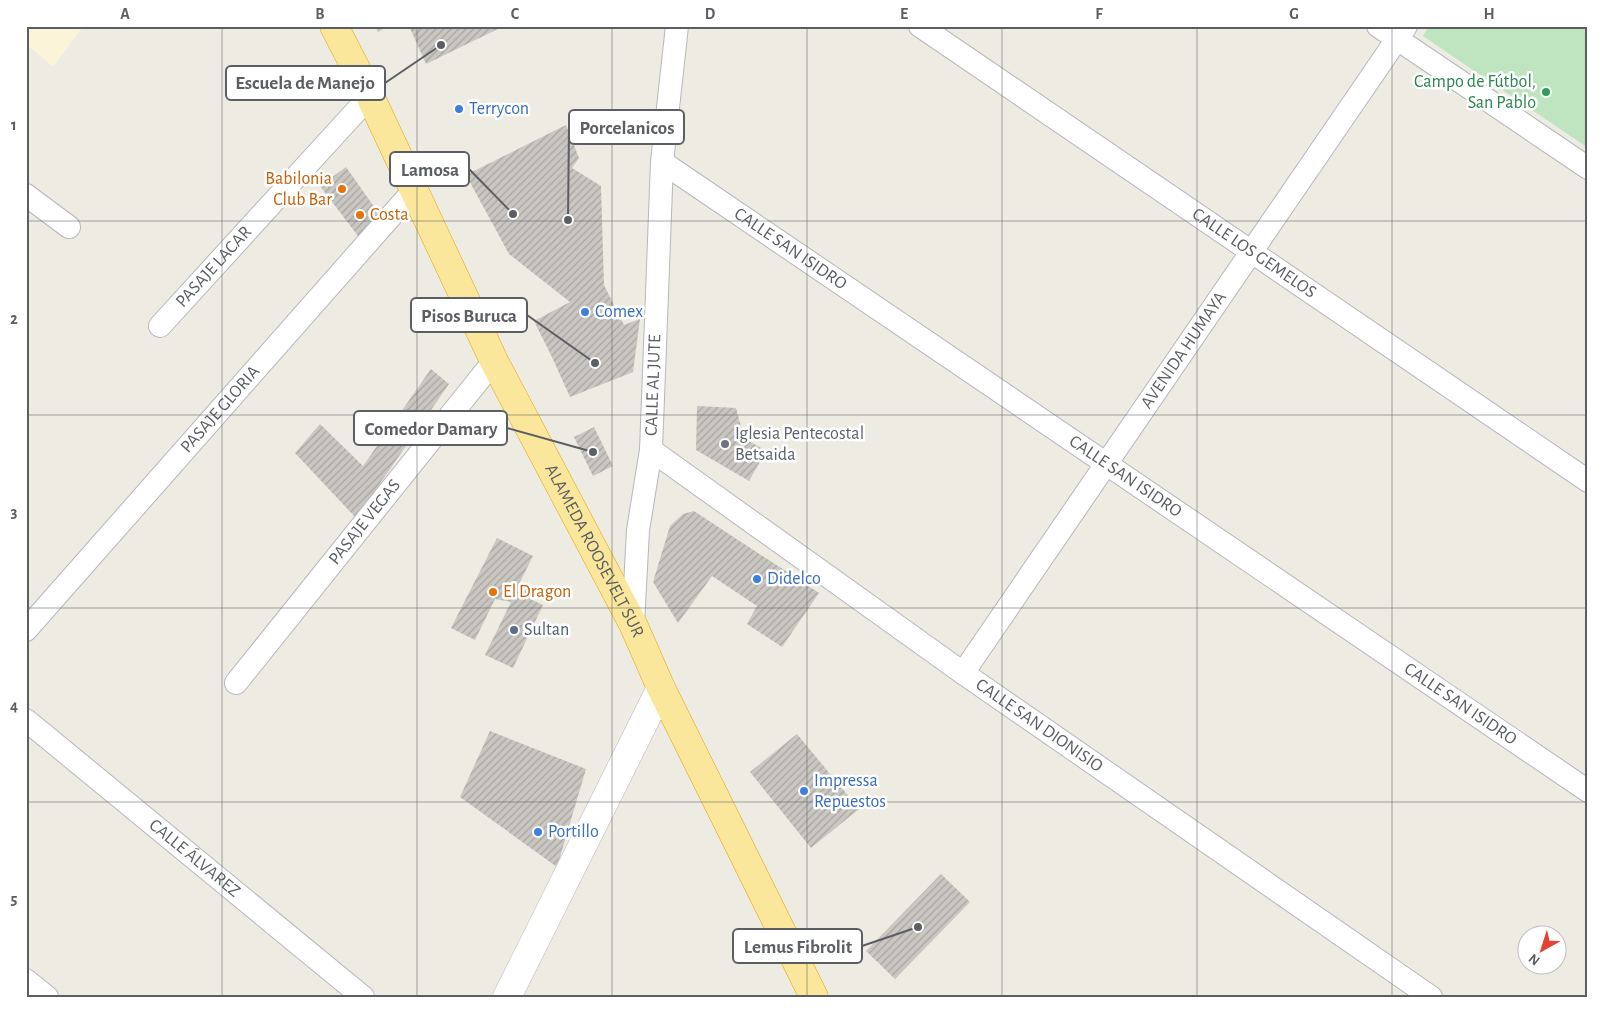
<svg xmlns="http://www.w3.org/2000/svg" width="1614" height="1023" font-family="'Alegreya Sans',sans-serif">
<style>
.commercial{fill:#fcf4d8}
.pitch{fill:#bfe4c0}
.building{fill:url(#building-hatch)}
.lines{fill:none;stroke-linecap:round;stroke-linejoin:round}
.minor-casing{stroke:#b5b8bc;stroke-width:24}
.tertiary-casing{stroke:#b5b8bc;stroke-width:29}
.trunk-casing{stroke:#e6a409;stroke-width:29}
.minor{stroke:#fff;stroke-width:22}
.tertiary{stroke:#fff;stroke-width:28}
.trunk{stroke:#fae79c;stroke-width:28}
.grid{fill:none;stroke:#5b5e63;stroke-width:1;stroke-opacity:0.55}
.leisure-dot{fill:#2e9e5b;stroke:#fff;stroke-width:2}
.shop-dot{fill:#3f7fe0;stroke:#fff;stroke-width:2}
.food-dot{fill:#e8710a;stroke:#fff;stroke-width:2}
.worship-dot{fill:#6b7280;stroke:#fff;stroke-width:2}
.service-dot{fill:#5c6f8a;stroke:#fff;stroke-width:2}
.labels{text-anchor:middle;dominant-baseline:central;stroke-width:5;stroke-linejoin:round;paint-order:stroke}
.leisure-label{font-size:18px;fill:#27864d;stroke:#fff;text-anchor:end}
.shop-label{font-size:18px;fill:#366cbe;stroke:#fff;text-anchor:start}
.food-label{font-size:18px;fill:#c56008;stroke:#fff;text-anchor:start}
.street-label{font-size:18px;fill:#5b5e63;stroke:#fff}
.worship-label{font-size:18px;fill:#5b616d;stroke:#fff;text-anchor:start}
.service-label{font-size:18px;fill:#4e5e75;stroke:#fff;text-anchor:start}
.leader{fill:none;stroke:#5b5e63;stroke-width:2}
.callout-dot{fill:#5b5e63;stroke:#fff;stroke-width:2}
.callout{fill:#fff;stroke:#5b5e63;stroke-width:2}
.callout-label{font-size:19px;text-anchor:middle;font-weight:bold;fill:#5b5e63}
.neatline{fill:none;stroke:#5b5e63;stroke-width:2}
.grid-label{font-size:16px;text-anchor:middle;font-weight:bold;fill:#5b5e63}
</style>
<defs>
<pattern id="building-hatch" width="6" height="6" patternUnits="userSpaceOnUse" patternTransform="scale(1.25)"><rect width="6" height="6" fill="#cac7c2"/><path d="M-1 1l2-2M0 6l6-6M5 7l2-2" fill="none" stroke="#a7a5a1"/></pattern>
</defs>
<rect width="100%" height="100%" fill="#edebe2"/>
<!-- commercial -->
<path class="commercial" d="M26 26H84L53 67 26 44Z"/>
<!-- pitch -->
<path class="pitch" d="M1429 26H1588V148L1423 36Z"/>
<!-- building -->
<path class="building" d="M375 26H388L378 32Z
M409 26H504L426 64Z
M566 125 579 158 572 168 601 186 604 285 624 325 640 319 633 372 570 397 551 355 534 321 570 302 509 254 466 175Z
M346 167 382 218 358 236 320 186Z
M431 369 449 384 356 518 295 453 320 424 363 466Z
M697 406 736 408 744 438 766 451 749 481 696 450Z
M594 427 613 466 593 476 574 437Z
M694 511 819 593 782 647 747 624 757 606 712 576 678 623 653 582 670 526 683 514Z
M497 538 533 556 519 584 534 592 530 599 543 605 513 668 485 655 511 602 495 599 475 640 451 628Z
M490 731 586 769 557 867 460 797Z
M797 734 859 809 811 848 750 772Z
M941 874 970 902 895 979 866 951Z"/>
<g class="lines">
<defs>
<g id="minor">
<path id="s1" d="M920 26 1588 481"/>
<path d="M1378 26 1588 168"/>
<path id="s2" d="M662 162 1588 791"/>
<path d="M26 195 69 227"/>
<path id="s3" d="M160 326 370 96"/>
<path id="s4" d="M651 450 963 673 1431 997"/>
<path id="s5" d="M633 624 638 530 651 450 662 162 677 26"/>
<path id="s6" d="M26 630 414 190"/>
<path id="s7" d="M963 673 1406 26"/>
<path id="s8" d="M236 683 494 361"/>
<path id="s9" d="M26 720 363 997"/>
<path d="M26 980 47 997"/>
</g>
<path id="tertiary" d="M507 997 661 688"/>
<g id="trunk">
<path id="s10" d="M334 26 370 96 494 361 633 624 661 688 814 997"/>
</g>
</defs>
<!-- minor casing -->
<use href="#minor" class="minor-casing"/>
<!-- tertiary casing -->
<use href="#tertiary" class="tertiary-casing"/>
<!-- trunk casing -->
<use href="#trunk" class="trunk-casing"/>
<!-- minor -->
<use href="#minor" class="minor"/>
<!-- tertiary -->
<use href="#tertiary" class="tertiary"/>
<!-- trunk -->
<use href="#trunk" class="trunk"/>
</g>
<!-- grid -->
<path class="grid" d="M222 26V997M417 26V997M612 26V997M807 26V997M1002 26V997M1197 26V997M1392 26V997M26 221H1588M26 415H1588M26 608H1588M26 802H1588"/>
<!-- markers -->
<circle class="leisure-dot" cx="1546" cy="92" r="5"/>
<g class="shop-dot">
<circle cx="459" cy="109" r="5"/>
<circle cx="585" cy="312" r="5"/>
<circle cx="757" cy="579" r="5"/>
<circle cx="804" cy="791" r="5"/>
<circle cx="538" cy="832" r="5"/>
</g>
<g class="food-dot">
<circle cx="342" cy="189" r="5"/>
<circle cx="360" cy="215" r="5"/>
<circle cx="493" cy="592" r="5"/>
</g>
<circle class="worship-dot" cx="725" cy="444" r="5"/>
<circle class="service-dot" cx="514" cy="630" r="5"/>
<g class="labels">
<!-- leisure labels -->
<g class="leisure-label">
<text x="1536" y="82">Campo de Fútbol,<tspan x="1536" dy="21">San Pablo</tspan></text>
</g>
<!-- shop labels -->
<g class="shop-label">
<text x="469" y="109">Terrycon</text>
<text x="595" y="312">Comex</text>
<text x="767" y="579">Didelco</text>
<text x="814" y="781">Impressa<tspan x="814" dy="21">Repuestos</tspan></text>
<text x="548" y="832">Portillo</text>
</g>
<!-- food labels -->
<g class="food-label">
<text x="332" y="179" text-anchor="end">Babilonia<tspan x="332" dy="21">Club Bar</tspan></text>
<text x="370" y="215">Costa</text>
<text x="503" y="592">El Dragon</text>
</g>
<!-- street labels -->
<g class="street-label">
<text stroke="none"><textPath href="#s2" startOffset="155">CALLE SAN ISIDRO</textPath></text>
<text stroke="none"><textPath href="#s1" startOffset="404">CALLE LOS GEMELOS</textPath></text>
<text stroke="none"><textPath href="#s3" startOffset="80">PASAJE LACAR</textPath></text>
<text stroke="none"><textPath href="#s7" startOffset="391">AVENIDA HUMAYA</textPath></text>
<text stroke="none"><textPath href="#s5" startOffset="240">CALLE AL JUTE</textPath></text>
<text stroke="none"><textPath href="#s6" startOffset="294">PASAJE GLORIA</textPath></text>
<text stroke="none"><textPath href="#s2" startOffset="560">CALLE SAN ISIDRO</textPath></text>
<text stroke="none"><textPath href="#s8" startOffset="206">PASAJE VEGAS</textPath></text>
<text stroke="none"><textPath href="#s10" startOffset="586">ALAMEDA ROOSEVELT SUR</textPath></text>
<text stroke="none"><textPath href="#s2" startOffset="965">CALLE SAN ISIDRO</textPath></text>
<text stroke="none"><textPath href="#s4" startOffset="476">CALLE SAN DIONISIO</textPath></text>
<text stroke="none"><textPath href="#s9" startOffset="218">CALLE ÁLVAREZ</textPath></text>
</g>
<!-- worship labels -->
<g class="worship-label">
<text x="735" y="434">Iglesia Pentecostal<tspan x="735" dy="21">Betsaida</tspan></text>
</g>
<!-- service labels -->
<g class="service-label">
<text x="524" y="630">Sultan</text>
</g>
</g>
<!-- callouts -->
<path class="leader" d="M441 45L385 83M568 220L569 127M513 214L469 169M595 363L527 315M593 452L507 428M918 927L862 946"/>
<g class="callout-dot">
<circle cx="441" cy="45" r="5"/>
<circle cx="568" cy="220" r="5"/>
<circle cx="513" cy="214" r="5"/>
<circle cx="595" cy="363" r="5"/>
<circle cx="593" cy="452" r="5"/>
<circle cx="918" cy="927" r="5"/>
</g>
<g class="callout">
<rect x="226" y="66" width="159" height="34" rx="5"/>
<rect x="569" y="110" width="115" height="34" rx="5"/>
<rect x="390" y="152" width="79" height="34" rx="5"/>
<rect x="411" y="298" width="116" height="34" rx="5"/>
<rect x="354" y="411" width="153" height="34" rx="5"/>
<rect x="733" y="929" width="129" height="34" rx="5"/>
</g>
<g class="callout-label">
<text x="305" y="89">Escuela de Manejo</text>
<text x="627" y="134">Porcelanicos</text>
<text x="430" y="176">Lamosa</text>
<text x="469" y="322">Pisos Buruca</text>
<text x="431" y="435">Comedor Damary</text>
<text x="798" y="953">Lemus Fibrolit</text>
</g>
<!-- border -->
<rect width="1614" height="1023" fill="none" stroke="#ffffff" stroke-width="55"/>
<!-- north arrow -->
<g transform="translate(1542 950) rotate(219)"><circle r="24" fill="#ffffff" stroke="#bdbfc1"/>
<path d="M0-4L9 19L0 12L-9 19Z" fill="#e24433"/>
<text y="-8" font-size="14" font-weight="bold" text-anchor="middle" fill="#5b5e63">N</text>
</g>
<rect x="28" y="28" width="1558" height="968" class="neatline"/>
<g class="grid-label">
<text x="125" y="19">A</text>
<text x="320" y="19">B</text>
<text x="515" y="19">C</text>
<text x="710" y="19">D</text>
<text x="904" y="19">E</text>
<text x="1099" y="19">F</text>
<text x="1294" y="19">G</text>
<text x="1489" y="19">H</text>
<text x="14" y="130">1</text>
<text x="14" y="324">2</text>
<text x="14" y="517">3</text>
<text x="14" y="711">4</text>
<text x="14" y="904">5</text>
</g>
</svg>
